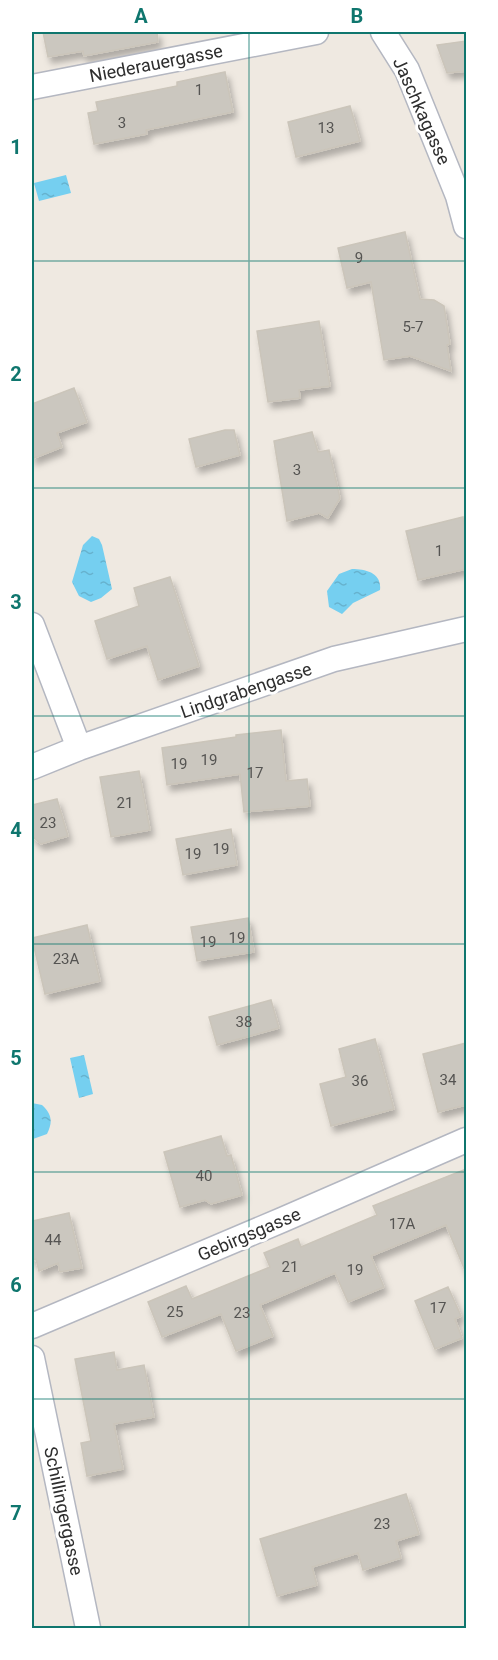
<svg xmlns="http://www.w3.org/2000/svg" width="498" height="1660" font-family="Roboto,sans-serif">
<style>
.water{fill:url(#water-ripples)}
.building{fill:#cbc7bf;stroke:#cbc5ba;stroke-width:1.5;filter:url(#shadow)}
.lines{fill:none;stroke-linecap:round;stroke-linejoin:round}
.street-casing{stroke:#b4b7c1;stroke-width:27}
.street{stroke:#fff;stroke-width:24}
.grid{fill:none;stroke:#0f766e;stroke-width:1.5;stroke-opacity:0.55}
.labels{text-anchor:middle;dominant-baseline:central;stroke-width:6;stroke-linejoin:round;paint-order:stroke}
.number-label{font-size:15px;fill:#555452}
.street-label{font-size:18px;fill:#2e2e2e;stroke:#fff}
.neatline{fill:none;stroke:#0f766e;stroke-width:2}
.grid-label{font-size:20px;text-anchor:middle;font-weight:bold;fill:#0f766e}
</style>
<defs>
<pattern id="water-ripples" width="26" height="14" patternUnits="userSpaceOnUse" patternTransform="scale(1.5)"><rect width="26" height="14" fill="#75cff0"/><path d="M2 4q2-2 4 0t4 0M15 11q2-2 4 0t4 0" fill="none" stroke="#66b2ce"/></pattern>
<filter id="shadow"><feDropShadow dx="3.5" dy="6" stdDeviation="3" flood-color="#0004"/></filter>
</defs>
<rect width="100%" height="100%" fill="#efe9e1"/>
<!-- water -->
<path class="water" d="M66 175 71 193 39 201 34 183Z
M92 536 99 539 102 545 112 589 101 598 91 602 79 596 72 582 83 545Z
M352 569C366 569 382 573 380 590L353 603 342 614 329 607 327 591 339 574Z
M84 1055 93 1094 79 1098 70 1058Z
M32 1103 42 1105C52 1114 53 1122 47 1134L33 1139 32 1138Z"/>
<!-- building -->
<path class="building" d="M43 32H157L158 42 84 56 83 51 48 57Z
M466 41V71L447 73 437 45Z
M225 72 233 112 146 130 147 134 94 144 88 113 98 111 96 102 177 86V82Z
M350 106 360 141 296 157 288 122Z
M405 232 420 299 434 300 444 306 450 344 447 345 451 371 410 356 384 360 371 282 347 288 338 248Z
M319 321 330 386 299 390 300 398 268 402 257 331Z
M74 388 87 422 57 433 62 447 32 459V404Z
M225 430H234L240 455 196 467 189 439Z
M312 432 318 452 329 450 340 498 328 518 319 513 287 521 274 441Z
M463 517 466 532V569L418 580 406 531Z
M170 577 199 666 158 680 147 646 107 659 95 621 139 606 134 588Z
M281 730 286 781 307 779 310 806 244 812 240 774 167 785 162 748 236 737V735Z
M139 771 150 830 111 837 100 777Z
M57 799 68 836 41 844 32 836V805Z
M231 829 237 865 183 875 176 839Z
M248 918 254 952 197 961 191 927Z
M87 925 100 981 45 994 32 938Z
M271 1000 279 1028 217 1045 209 1017Z
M375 1039 394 1109 331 1126 320 1084 346 1077 339 1049Z
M466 1043V1105L438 1112 423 1054Z
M221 1136 227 1156 231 1155 242 1195 211 1204 205 1200 180 1207 164 1152Z
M466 1169V1273L446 1225 371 1256 384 1287 348 1302 335 1273 260 1305 273 1336 236 1351 221 1314 162 1337 148 1302 186 1286 192 1299 270 1267 264 1253 298 1239 301 1247 377 1215 373 1206Z
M69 1213 82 1268 60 1272 58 1263 39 1271 36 1259 32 1260V1221Z
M448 1287 461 1316 455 1319 462 1338 435 1349 415 1301Z
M114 1352 117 1370 144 1365 154 1417 114 1424 123 1469 87 1476 81 1443 91 1441 75 1359Z
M406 1494 419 1534 396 1541 401 1558 363 1570 358 1553 312 1567 317 1585 277 1596 260 1539Z"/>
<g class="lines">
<defs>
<path id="street" d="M383 32 407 70 458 196 466 226
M32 87 316 32
M32 625 79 748
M32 767 79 748 334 659 466 629
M32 1326 282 1220 466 1140
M32 1358 88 1628"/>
</defs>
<!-- street casing -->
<use href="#street" class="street-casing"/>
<!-- street -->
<use href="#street" class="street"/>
</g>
<!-- grid -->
<path class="grid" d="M249 32V1628M32 261H466M32 488H466M32 716H466M32 944H466M32 1172H466M32 1399H466"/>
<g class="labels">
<!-- number labels -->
<g class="number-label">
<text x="199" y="90">1</text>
<text x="122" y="123">3</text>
<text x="326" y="128">13</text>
<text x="359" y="258">9</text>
<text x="413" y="327">5-7</text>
<text x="297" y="470">3</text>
<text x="439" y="551">1</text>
<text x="209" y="760">19</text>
<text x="179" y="764">19</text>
<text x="255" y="773">17</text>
<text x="125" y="803">21</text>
<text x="48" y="823">23</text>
<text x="221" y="849">19</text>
<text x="193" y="854">19</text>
<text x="237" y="938">19</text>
<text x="208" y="942">19</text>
<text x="66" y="959">23A</text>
<text x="244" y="1022">38</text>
<text x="448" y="1080">34</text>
<text x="360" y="1081">36</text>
<text x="204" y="1176">40</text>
<text x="402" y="1224">17A</text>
<text x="53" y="1240">44</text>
<text x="290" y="1267">21</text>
<text x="355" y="1270">19</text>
<text x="438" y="1308">17</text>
<text x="175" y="1312">25</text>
<text x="242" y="1313">23</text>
<text x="382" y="1524">23</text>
</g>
<!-- street labels -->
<g class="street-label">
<text transform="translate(156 63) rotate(-11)">Niederauergasse</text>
<text transform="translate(422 111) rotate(66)">Jaschkagasse</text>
<text transform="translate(246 690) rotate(-19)">Lindgrabengasse</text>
<text transform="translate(249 1234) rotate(-23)">Gebirgsgasse</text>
<text transform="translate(64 1511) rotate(78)">Schillingergasse</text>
</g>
</g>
<!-- border -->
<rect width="498" height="1660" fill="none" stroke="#ffffff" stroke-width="66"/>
<rect x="33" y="33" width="432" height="1594" class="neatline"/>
<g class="grid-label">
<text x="141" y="23">A</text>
<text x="357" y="23">B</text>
<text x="16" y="154">1</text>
<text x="16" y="381">2</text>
<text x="16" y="609">3</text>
<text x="16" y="837">4</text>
<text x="16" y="1065">5</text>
<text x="16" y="1292">6</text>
<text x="16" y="1520">7</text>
</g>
</svg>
